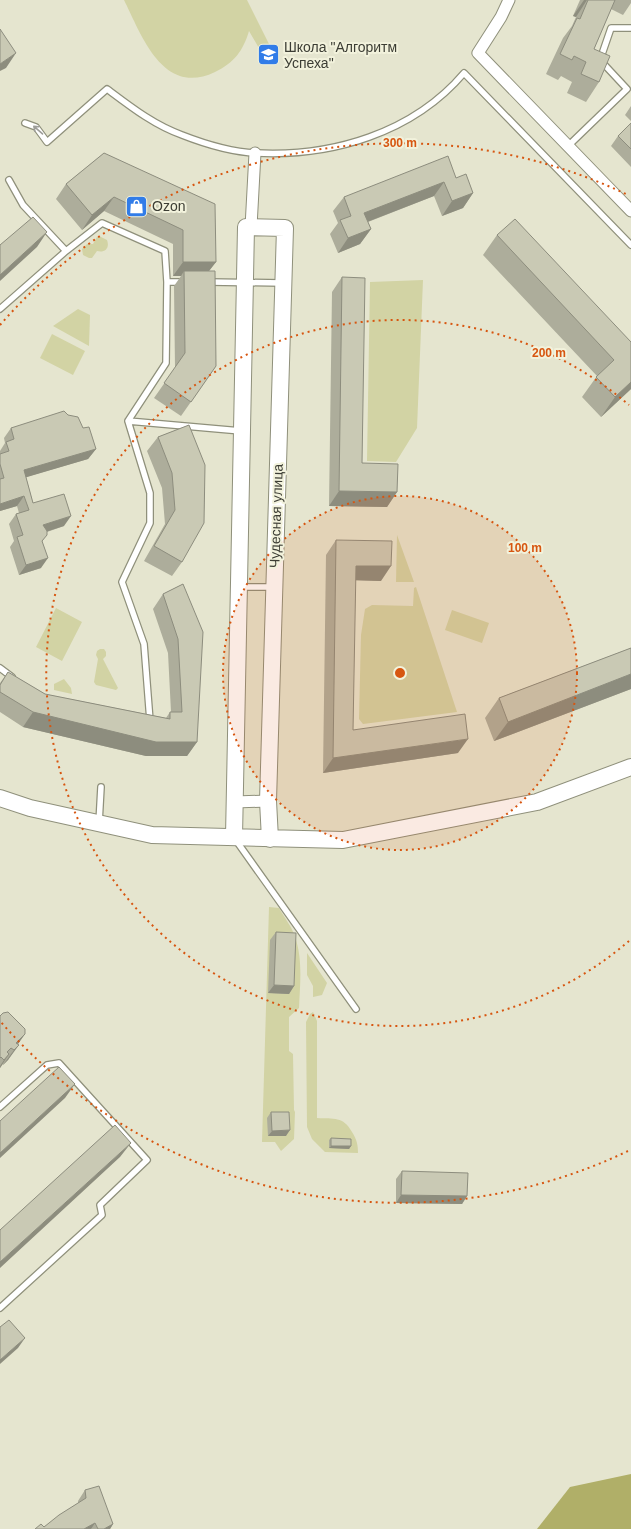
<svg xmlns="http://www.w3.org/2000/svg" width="631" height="1529" font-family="Helvetica,sans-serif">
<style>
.green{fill:#d2d3a4}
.forest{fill:#b0af68}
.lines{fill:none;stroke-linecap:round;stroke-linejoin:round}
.lane-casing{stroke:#8f907b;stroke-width:8}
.street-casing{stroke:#8f907b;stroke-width:13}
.secondary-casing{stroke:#8f907b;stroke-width:18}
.lane{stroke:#fff;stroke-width:5.5}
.street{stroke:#fff;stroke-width:11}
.secondary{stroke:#fff;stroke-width:16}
.wall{fill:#adad9b}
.shaded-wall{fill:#8d8d7e}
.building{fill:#c9c9b4;stroke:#8d8d7e}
.oneway{stroke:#9e9e9a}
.ring{fill:none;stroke:#d75610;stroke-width:2;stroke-dasharray:2 4}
.labels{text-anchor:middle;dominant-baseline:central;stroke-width:4;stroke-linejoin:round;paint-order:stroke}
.poi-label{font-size:14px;fill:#3c3d34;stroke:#f2f2dc;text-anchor:start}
.street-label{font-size:14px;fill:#3c3d34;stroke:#f2f2dc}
.centre{fill:#d75610;stroke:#f2f2dc;stroke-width:2}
.ring-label{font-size:12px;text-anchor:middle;font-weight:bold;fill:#d75610;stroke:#f2f2dc;stroke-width:4;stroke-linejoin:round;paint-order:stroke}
</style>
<rect width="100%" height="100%" fill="#e5e5cf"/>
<!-- green -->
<path class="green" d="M124 0H247L276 58 267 62 249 31C243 51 234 63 215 72 163 97 142 36 124 0Z
M97 237H101L107 240C110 248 105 253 97 251L92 258H89L83 255 82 249 87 244H93Z
M423 280 417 428 396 462 367 461 370 282Z
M78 309 90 315 89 346 53 326Z
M52 334 85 351 73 375 40 358Z
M397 535 414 582H415H396Z
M416 587 457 712 363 724 359 719 361 635 365 609 372 605 413 606 414 588Z
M56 608 82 622 62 661 36 647Z
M452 610 489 623 482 643 445 630Z
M100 649H104L106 652V656L103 659 118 688 116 690 96 685 94 682 98 659 96 655 97 651Z
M64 679 71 688 72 694 54 690V684Z
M269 907 279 908C284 917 292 927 295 937 303 959 300 985 299 1008L289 1017V1051L293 1054 294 1110 295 1112 294 1139 281 1151 275 1142H262Z
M307 953 327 983 322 995 313 997V986L307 975Z
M313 1012 317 1021V1118C334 1119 343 1116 352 1132 357 1140 358 1145 358 1153L325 1152 312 1139 307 1127 306 1022 310 1014Z"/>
<!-- forest -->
<path class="forest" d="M631 1474V1529H537L570 1487Z"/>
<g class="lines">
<defs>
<path id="lane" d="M25 123 36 127 47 142 107 89C131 107 154 125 182 135 205 144 231 152 256 153 332 157 413 133 464 73L631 245
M568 146 627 89 600 60 611 28H631
M9 180 23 205 66 251
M167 282H183
M209 282 283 283
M0 309 66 251 102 223 165 251 167 282 166 363 128 421 150 493V523L122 582 144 644 150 721
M128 421 241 431
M241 587H272
M0 668 12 677
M99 823 101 787
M235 839 356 1009
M0 1107 47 1065 59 1063 147 1160 100 1205 102 1215 0 1308"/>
<path id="street" d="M509 0 501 17 478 53 631 211
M251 227 255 153
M235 802 268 801"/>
<path id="secondary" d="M0 798 30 808 152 835 343 840 537 802 631 767
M234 837 246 227 285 228 268 801 270 839"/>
</defs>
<!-- lane casing -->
<use href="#lane" class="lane-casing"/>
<!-- street casing -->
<use href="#street" class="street-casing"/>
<!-- secondary casing -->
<use href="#secondary" class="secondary-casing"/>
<!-- lane -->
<use href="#lane" class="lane"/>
<!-- street -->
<use href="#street" class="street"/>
<!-- secondary -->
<use href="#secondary" class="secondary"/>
</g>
<!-- wall -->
<path class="wall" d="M580 0H631V3L623 15 611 9 594 49 599 82 586 102 567 93 572 82 561 76 558 80 546 74 563 38 572 26 576 17 573 16Z
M631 106V121L625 115Z
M631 123V167L611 146 618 136Z
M104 153 216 262 209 271 216 366 181 416 154 398 175 368 174 286 181 276H173V244L104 211 82 230 56 199 66 184Z
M456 178 473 193 463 208 442 216 434 196 368 222 371 229 360 244 338 253 330 234 338 223 333 211 344 197Z
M497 235 631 342V389L601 417 582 397 597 376 483 255Z
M342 277 362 463 397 492 387 507 329 506 332 292Z
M68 415 83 428 96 449 88 459 26 477 33 503 64 526 47 532 42 542 41 568 19 575 10 547 14 541 9 524 16 514 19 513 17 506 0 511V451L5 443 4 438 11 428Z
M189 425 182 562 172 576 144 561 165 524 162 488 147 451 158 437Z
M336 540 381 581 355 580 353 730 458 753 323 773 326 555Z
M183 584 197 742 187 756H146L23 727 0 712V683L8 672 45 694 166 718 170 712H171L168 653 153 609 163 594Z
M631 648V689L494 741 485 718 499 698Z
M276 932 294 986 289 994 268 993 270 940Z
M0 1016 25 1034 18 1044 8 1060 3 1065V1064L0 1068Z
M271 1112 286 1136H268L267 1118Z
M331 1138 351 1146 349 1149 329 1148V1140Z
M402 1171 467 1196 462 1204 396 1203V1179Z
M85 1490 113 1524 110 1529H35L44 1527 78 1503V1501Z"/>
<!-- shaded-wall -->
<path class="shaded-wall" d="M584 0H587L576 17 573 16Z
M16 53 6 68 0 71V64Z
M444 182 434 196 354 227 364 213Z
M473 193 463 208 442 216 452 201Z
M114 197 104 211 82 230 92 215Z
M371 229 360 244 338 253 348 238Z
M47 232 37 247 0 281V275Z
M183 262H216L205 276 184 271 181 276H173Z
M631 382V389L601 417 615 397Z
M96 449 88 459 17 480 24 470Z
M339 491 397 492 387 507 329 506Z
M24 496 17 506 0 511V504Z
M71 516 64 526 36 535 43 525Z
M48 558 41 568 19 575 26 565Z
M356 566H391L381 581 345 580Z
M631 674V689L494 741 508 722Z
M33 712 197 742 187 756H146L23 727Z
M468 739 458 753 323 773 333 758Z
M274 985 294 986 289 994 268 993Z
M25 1034 15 1048 16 1043Z
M19 1045 8 1060 3 1065 14 1050Z
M9 1054 0 1068V1066L4 1060Z
M75 1084 65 1098 0 1158V1153Z
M290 1130 286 1136H268L272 1131Z
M131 1143 120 1157 0 1268V1262Z
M331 1146H351L349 1149 329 1148Z
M401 1195 467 1196 462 1204 396 1203Z
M25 1338 18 1348 0 1364V1360Z
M95 1523 91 1529H84Z
M113 1524 110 1529H104Z"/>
<!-- building -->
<path class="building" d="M588 0H615L594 49 610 56 599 82 581 74 586 62 574 56 572 60 560 54 577 18 580 19Z
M0 29 16 53 0 64Z
M631 123V149L618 136Z
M104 153 215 204 216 262H183V230L114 197 92 215 66 184Z
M448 156 456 178 466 174 473 193 452 201 444 182 364 213 371 229 348 238 340 220 351 216 344 197Z
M33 217 47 232 0 275V245Z
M515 219 631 342V382L615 397 596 377 614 360 497 235Z
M184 271H215L216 366 191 402 164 383 185 353Z
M342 277 365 278 362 463 398 464 397 492 339 491Z
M64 411 68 415 78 417 83 428 89 427 96 449 24 470 33 503 64 494 71 516 43 525 47 531V535L42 541 48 558 26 565 17 537 23 535 16 514 29 510 24 496 0 504V479L4 478 0 464V454L9 451 6 442 14 439 11 428Z
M189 425 205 465 204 523 182 562 154 546 175 510 172 473 158 437Z
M336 540 392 541 391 566H356L353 730 465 714 468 739 333 758Z
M183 584 203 632 197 742H156L33 712 0 692V685L8 672 45 694 170 719V712H182L178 639 163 594Z
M631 648V674L508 722 499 698Z
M276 932 296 933 294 986 274 985Z
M8 1012 25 1029V1034L16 1043 19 1045 14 1050 11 1048 7 1052 9 1054 4 1060 1 1057 0 1058V1016L3 1013Z
M59 1067 75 1084 0 1153V1121Z
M271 1112H289L290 1130 272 1131Z
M115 1125 131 1143 0 1262V1230Z
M331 1138 351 1139V1146H331Z
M402 1171 468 1173 467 1196 401 1195Z
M9 1320 25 1338 0 1360V1327Z
M99 1486 113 1524 104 1529H98L95 1523 84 1529H35L41 1524 44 1527 59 1515 86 1498 85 1490Z"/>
<!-- one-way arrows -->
<defs><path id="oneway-shaft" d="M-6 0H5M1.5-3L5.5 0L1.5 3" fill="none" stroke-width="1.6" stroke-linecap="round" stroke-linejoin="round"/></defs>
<use class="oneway" href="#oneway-shaft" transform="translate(38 130) rotate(-139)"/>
<!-- distance rings -->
<circle cx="400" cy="673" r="177" fill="#d75610" fill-opacity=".12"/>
<g class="ring">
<circle cx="400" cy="673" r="177"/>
<path d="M629 941A353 353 0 1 1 629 405"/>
<path d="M628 1151A530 530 0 0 1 0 1021M0 325A530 530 0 0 1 628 195"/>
</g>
<!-- icons -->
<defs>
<symbol id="school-square" viewBox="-11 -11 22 22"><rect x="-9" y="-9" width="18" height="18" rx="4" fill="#317ce8" stroke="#f2f2dc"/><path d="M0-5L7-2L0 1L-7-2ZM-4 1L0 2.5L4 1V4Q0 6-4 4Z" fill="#fff"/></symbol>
<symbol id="shop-square" viewBox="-11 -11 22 22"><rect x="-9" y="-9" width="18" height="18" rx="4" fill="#317ce8" stroke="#f2f2dc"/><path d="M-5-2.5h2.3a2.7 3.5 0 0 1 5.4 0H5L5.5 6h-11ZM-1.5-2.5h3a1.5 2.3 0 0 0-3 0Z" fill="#fff"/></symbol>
</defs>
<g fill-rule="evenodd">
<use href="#school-square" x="256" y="42" width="25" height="25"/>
<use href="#shop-square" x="124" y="194" width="25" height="25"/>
</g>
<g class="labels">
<!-- poi labels -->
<g class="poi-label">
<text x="284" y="47">Школа "Алгоритм<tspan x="284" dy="16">Успеха"</tspan></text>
<text x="152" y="206">Ozon</text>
</g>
<!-- street labels -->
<g class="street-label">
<text transform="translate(276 516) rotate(-88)">Чудесная улица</text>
</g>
</g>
<circle cx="400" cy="673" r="6" class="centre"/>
<g class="ring-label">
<text x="400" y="147">300 m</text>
<text x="549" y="357">200 m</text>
<text x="525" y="552">100 m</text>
</g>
</svg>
